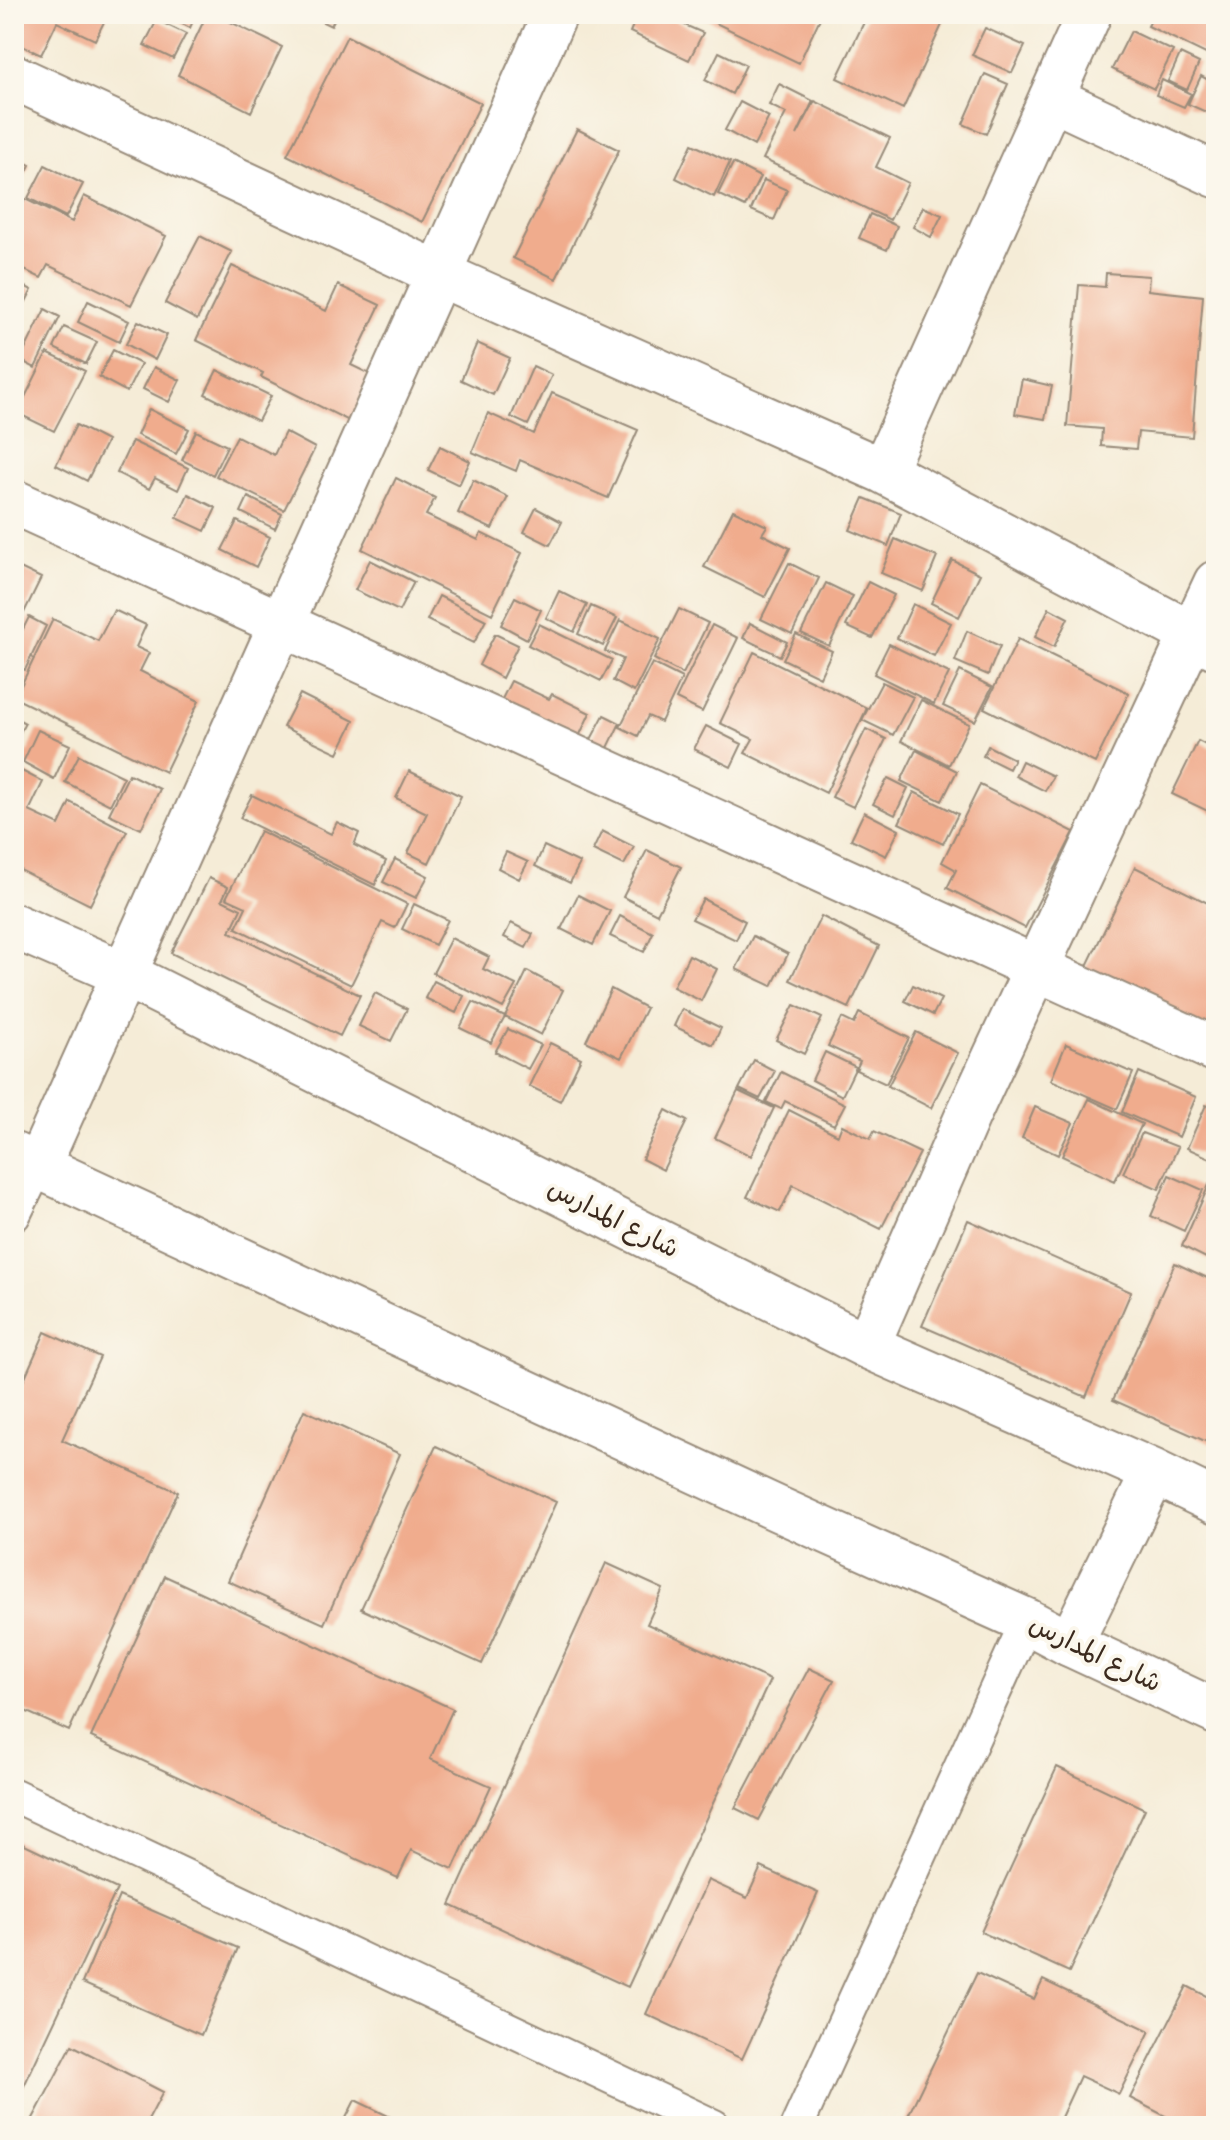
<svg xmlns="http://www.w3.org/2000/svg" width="1230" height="2140" font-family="'Balsamiq Sans','Playpen Sans Arabic',sans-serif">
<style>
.building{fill:#f0ac8d}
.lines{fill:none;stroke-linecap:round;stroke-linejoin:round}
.lane-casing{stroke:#988b7a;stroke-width:36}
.street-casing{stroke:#988b7a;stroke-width:48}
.secondary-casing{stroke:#988b7a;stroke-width:48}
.lane{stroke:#fff;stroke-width:32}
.street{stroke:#fff;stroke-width:44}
.secondary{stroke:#fff;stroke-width:44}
.labels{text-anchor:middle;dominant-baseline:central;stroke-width:8;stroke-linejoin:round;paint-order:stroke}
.street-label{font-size:26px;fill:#3b2a1e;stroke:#fbf7ec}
</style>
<rect width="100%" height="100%" fill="#fbf7ec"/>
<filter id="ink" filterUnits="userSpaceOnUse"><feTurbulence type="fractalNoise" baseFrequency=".0125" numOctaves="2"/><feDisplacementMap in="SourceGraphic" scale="16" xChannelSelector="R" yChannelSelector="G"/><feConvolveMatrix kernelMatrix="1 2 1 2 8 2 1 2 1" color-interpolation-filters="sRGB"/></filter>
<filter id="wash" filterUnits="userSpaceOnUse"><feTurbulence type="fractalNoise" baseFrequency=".006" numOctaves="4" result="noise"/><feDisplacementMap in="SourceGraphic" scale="32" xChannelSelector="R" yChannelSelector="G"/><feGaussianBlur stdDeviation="1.8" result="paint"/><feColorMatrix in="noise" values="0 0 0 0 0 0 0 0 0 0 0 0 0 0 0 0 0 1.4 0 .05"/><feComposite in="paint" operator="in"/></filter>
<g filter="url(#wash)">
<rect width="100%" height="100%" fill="#f5ecd7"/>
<g id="blocks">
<!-- building -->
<path class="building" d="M14 14H108L95 40 57 22 41 55 14 42Z
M162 14H196L190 28Z
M207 14H214L282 47 251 112 178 75Z
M306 14H337L331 26Z
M638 14H660L703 33 689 60 630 32Z
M697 14H822L799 63Z
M868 14H947L903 109 837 78Z
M1033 14H1056L1052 23Z
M1154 14H1216V59L1148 26Z
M157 20 186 34 173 59 144 45Z
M985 28 1025 46 1012 73 972 55Z
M1131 31 1173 51 1154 89 1112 69Z
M347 36 481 103 422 222 287 155Z
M719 52 746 65 732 94 705 80Z
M1180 54 1199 63 1187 90 1168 81Z
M985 74 1008 84 986 134 963 124Z
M1201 76 1216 84 1215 116 1188 104Z
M1162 80 1191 94 1184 107 1156 95Z
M779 84 813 101 797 135 815 101 890 138 876 167 908 183 890 220 763 159 786 113 769 105Z
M740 102 769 117 754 146 725 130Z
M577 129 619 150 556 279 513 258Z
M692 144 730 162 714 197 676 178Z
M14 157 30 165 14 197Z
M733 163 760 177 745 207 718 194Z
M45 165 83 184 66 217 28 198Z
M764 180 787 190 774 220 751 210Z
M84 196 166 236 131 305 48 265 41 278 14 265V220L25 199 72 222Z
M923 207 942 215 931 237 913 227Z
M870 214 897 226 887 250 859 238Z
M200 236 232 252 197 320 165 303Z
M232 266 326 311 338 285 380 305 351 365 374 376 351 422 261 377 263 373 196 340Z
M1106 273 1149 276 1148 290 1203 296 1192 437 1138 432 1136 449 1101 446 1102 429 1067 426 1079 285 1105 287Z
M14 281 32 290 18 317 14 315Z
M88 301 129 321 119 342 78 322Z
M45 309 60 317 35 368 20 360Z
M138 321 167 335 155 360 126 344Z
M64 327 97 342 86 364 54 348Z
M477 343 510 358 493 395 461 380Z
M113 350 141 364 127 392 99 377Z
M47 353 85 371 54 431 17 413Z
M533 366 552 375 528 425 511 417Z
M154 367 180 380 169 402 143 389Z
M217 370 271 396 258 421 205 394Z
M1022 379 1052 386 1045 419 1015 414Z
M552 393 638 430 608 498 520 460 516 471 472 452 488 413 534 434Z
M149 409 189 429 176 454 137 435Z
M76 425 107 441 87 481 56 465Z
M196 431 227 446 213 475 182 460Z
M285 432 315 448 284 510 216 476 237 436 274 455Z
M132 441 188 468 178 490 155 478 149 489 117 473Z
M440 446 470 461 459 485 428 470Z
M396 478 435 498 426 515 478 540 481 533 522 553 492 614 362 549Z
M473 480 508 497 492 529 458 513Z
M188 494 216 508 205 531 177 518Z
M248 497 282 514 275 529 241 512Z
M864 498 901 513 888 546 850 530Z
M536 508 562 522 550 545 524 532Z
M733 510 767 526 762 534 790 548 765 597 704 567Z
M237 521 270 537 256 567 222 550Z
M895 539 937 557 923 591 881 573Z
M370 560 414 582 399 611 355 590Z
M952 560 980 574 959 617 931 603Z
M789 563 819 578 792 634 761 619Z
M14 565 41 578 14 633Z
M868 582 894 595 872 638 846 626Z
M826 583 853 596 829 646 801 633Z
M559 591 587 605 574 632 546 618Z
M439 596 486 620 474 643 427 620Z
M515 597 541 610 527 639 501 625Z
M913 604 951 623 934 656 897 638Z
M591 606 617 618 603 646 578 634Z
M1049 608 1068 618 1054 647 1035 637Z
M679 609 708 623 683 674 654 659Z
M114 610 146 625 136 647 149 653 140 671 199 701 165 772 15 698 53 619 98 641Z
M29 617 46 626 25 670 14 665V647Z
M620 620 660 639 634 692 613 681 623 659 605 651Z
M750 623 787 642 780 656 743 638Z
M539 624 612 660 601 681 528 645Z
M712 625 738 638 702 712 676 699Z
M967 631 1000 646 988 675 955 661Z
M495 634 518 645 502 678 479 665Z
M796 634 832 651 820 677 783 659Z
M1018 639 1129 693 1095 763 984 708Z
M889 644 949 673 934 704 874 674Z
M754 652 867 708 826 793 745 753 753 739 720 723Z
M652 663 682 678 661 722 648 716 638 736 620 727Z
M960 671 992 687 975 721 943 706Z
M511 681 549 699 552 694 590 713 577 741 500 703Z
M882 682 913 697 893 735 862 720Z
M300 694 354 721 338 753 283 727Z
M921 700 969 724 949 765 901 741Z
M604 715 620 723 606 752 589 743Z
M14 717 25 723 14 744Z
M706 726 742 744 731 767 694 749Z
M866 729 886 739 853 807 832 797Z
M38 730 70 745 54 779 23 762Z
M1198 741 1216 750V815L1172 794Z
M988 746 1014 759 1009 769 983 756Z
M916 750 957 771 942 801 901 781Z
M79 755 124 777 110 805 65 782Z
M1022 761 1053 776 1045 791 1015 776Z
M14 767 43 782 29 811 59 825 70 802 127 831 90 905 14 867Z
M409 771 461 796 429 863 408 853 427 813 396 798Z
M129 774 160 789 141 829 109 814Z
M888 778 908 788 895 815 873 804Z
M980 785 1074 832 1025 928 947 888 956 870 942 862Z
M914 792 958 814 943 844 899 823Z
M252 795 331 834 337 822 359 833 354 845 386 861 375 885 240 818Z
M864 812 899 830 886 856 851 839Z
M260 831 407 904 395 928 382 922 351 985 236 928 246 907 226 898Z
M602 831 634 847 624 865 593 850Z
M544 846 580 863 570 883 535 866Z
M647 850 681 867 657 914 623 897Z
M506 852 528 862 519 879 498 868Z
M395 859 428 876 416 898 383 882Z
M1135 867 1216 907V1038L1083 974Z
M209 878 228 887 222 900 241 909 230 932 360 995 340 1036 171 953Z
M578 895 610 911 593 945 561 929Z
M703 899 745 921 736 940 692 919Z
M414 904 448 920 435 945 402 929Z
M620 916 653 933 644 952 610 936Z
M821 916 879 946 849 1008 790 980Z
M511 923 533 934 526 948 504 937Z
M753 936 788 954 772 986 736 969Z
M451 938 489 957 483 969 516 985 503 1008 433 973Z
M689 955 717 969 701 1001 673 987Z
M527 971 563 990 541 1035 505 1017Z
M434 981 464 996 456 1013 425 998Z
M913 985 941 999 933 1015 905 1001Z
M611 989 646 1008 621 1058 586 1041Z
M375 993 407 1009 391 1041 359 1026Z
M473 1002 505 1017 491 1043 460 1028Z
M794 1005 822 1018 804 1054 776 1040Z
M682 1009 721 1028 713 1045 674 1026Z
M859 1013 909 1038 886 1084 856 1070 860 1061 828 1046 842 1018 854 1024Z
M508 1029 541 1045 528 1069 495 1052Z
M916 1032 958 1053 931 1108 888 1086Z
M550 1043 581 1058 560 1101 529 1086Z
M1066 1044 1133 1073 1117 1109 1051 1080Z
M825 1052 856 1067 842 1096 812 1080Z
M754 1060 775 1071 760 1099 739 1089Z
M781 1072 845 1104 834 1125 785 1101 781 1109 766 1102Z
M1139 1072 1196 1097 1179 1137 1122 1112Z
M738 1091 774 1108 751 1156 715 1138Z
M1089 1099 1142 1124 1115 1181 1062 1156Z
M1206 1105 1216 1110V1161L1187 1148Z
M1035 1107 1073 1123 1058 1155 1022 1138Z
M666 1110 687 1121 663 1170 642 1159Z
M789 1110 838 1135 842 1125 870 1139 874 1131 920 1153 881 1229 793 1185 780 1212 747 1197Z
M1142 1133 1178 1147 1159 1189 1123 1173Z
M1216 1169V1263L1182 1246Z
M1169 1175 1203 1190 1184 1231 1151 1216Z
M968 1220 1131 1292 1086 1397 922 1326Z
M1175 1263 1216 1282V1446L1113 1400Z
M45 1332 100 1357 62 1440 178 1492 69 1731 14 1706V1402Z
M304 1410 400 1454 324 1624 228 1581Z
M436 1446 556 1502 482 1664 361 1609Z
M606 1563 663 1589 647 1624 770 1680 628 1987 450 1905Z
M165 1576 453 1709 430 1759 491 1786 453 1869 411 1850 398 1878 91 1737Z
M809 1668 834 1680 759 1820 735 1808Z
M1057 1767 1145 1809 1069 1972 981 1932Z
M14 1840 117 1889 14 2107Z
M761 1867 818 1893 742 2059 646 2014 708 1880 747 1898Z
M119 1896 238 1948 201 2035 82 1983Z
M977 1973 1034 1999 1043 1980 1150 2031 1119 2094 1080 2076 1057 2126H903Z
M1187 1986 1216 2001V2126H1173L1175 2121 1130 2098Z
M72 2045 163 2092 145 2126H29Z
M355 2100 409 2126H342Z"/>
</g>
</g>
<g filter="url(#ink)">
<use href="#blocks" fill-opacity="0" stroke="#988b7a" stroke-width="2"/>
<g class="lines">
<defs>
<path id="lane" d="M14 1215 38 1166
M14 1795 714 2126
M797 2126 1027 1621"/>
<path id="street" d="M14 77 437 273 883 471 1216 647
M1051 98 1216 175
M883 471 1089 14
M14 502 1216 1050
M14 926 126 975 867 1346 1154 1472 1216 1502
M38 1166 555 14
M867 1346 968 1115 1216 583
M1070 1644 1154 1472"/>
<path id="secondary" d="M14 1155 778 1509 1027 1621 1070 1644 1216 1712"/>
</defs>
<!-- lane casing -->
<use href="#lane" class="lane-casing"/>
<!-- street casing -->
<use href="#street" class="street-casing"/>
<!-- secondary casing -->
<use href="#secondary" class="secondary-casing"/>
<!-- lane -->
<use href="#lane" class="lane"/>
<!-- street -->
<use href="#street" class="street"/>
<!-- secondary -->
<use href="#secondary" class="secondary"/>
</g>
</g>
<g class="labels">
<!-- street labels -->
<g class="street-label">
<text transform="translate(613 1219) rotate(27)">شارع المدارس</text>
<text transform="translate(1095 1654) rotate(26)">شارع المدارس</text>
</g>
</g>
<!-- margin -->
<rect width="1230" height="2140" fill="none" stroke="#fbf7ec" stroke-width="48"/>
</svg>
